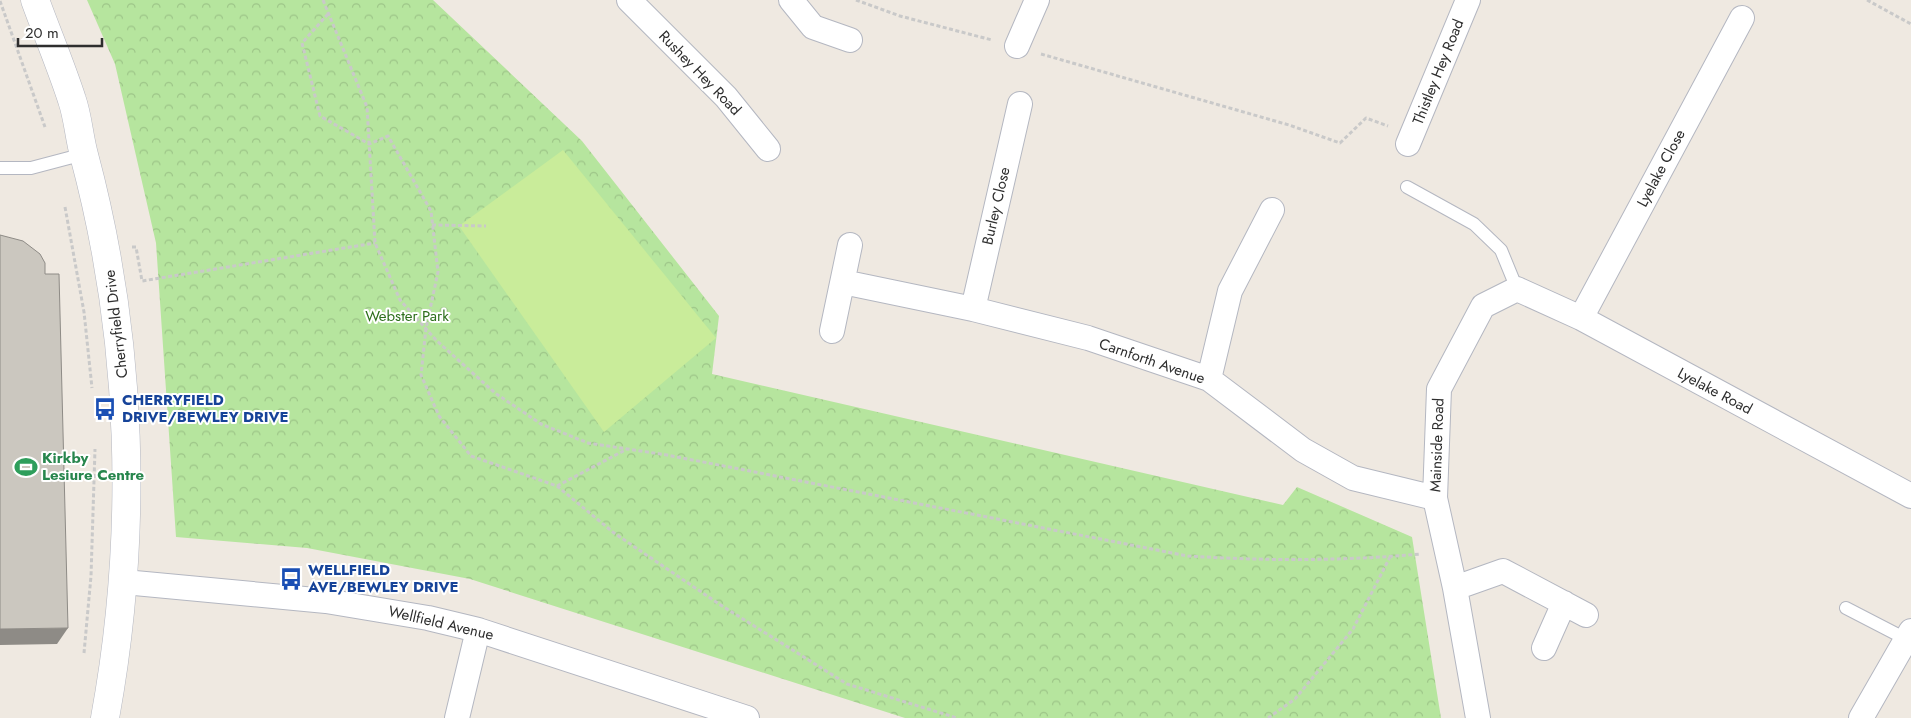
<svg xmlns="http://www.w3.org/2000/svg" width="1911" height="718" font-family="Jost,sans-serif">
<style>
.forest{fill:url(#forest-crowns)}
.pitch{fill:#c9ec9a}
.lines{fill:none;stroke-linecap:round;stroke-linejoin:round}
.service-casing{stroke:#b4b7c1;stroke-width:14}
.minor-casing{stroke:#b4b7c1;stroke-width:26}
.tertiary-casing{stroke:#b4b7c1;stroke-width:29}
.path{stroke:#c9c9c9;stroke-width:3;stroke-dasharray:4 2.5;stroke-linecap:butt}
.service{stroke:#fff;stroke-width:12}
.minor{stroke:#fff;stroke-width:24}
.tertiary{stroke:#fff;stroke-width:28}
.shaded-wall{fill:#8e8b86}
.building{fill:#cbc7bf;stroke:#8e8b86}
.labels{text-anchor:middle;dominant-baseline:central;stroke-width:4;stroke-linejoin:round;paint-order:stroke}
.street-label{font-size:15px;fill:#2e2e2e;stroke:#fff}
.park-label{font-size:15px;fill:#2c6e1b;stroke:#fff}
.transit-label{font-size:15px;font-weight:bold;fill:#164399;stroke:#fff;text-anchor:start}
.leisure-label{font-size:15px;font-weight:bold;fill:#27864d;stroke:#fff;text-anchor:start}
</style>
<defs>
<pattern id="forest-crowns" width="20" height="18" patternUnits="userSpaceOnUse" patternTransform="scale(1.25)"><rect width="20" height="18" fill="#b6e59e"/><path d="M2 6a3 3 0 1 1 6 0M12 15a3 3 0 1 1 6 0" fill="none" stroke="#9dc588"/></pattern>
</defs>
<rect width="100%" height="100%" fill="#efe9e1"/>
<!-- forest -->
<path class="forest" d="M87 0H433L582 141 719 316 712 374 1283 505 1297 487 1412 537 1441 718H905L470 579 307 548 176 537 156 243 115 64Z"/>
<!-- pitch -->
<path class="pitch" d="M563 150 716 338 604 432 459 226Z"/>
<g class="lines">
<defs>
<path id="service" d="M0 168H31L84 154
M1407 187 1474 224 1501 250 1517 289
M1846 608 1906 639"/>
<path id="minor" d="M629 0 726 97 768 149
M791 0 813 27 850 40
M1017 46 1037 0
M1408 144 1468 0
M843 282 973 309 1088 338 1209 379 1303 450 1353 478 1435 498
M973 309 1020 104
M1581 318 1742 18
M832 331 850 245
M1209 379 1230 291 1272 210
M124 582 326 601 428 618 478 630 747 718
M1455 588 1503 571 1586 615
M1544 648 1564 603
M457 718 478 630
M1478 718 1455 588 1435 498 1439 389 1483 306 1517 289 1581 318 1911 496
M1861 718 1911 631"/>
<path id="tertiary" d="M35 0C47 33 61 66 72 100 78 117 79 137 84 155 133 338 139 532 105 718"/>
</defs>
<!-- service casing -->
<use href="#service" class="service-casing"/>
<!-- minor casing -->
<use href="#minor" class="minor-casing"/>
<!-- tertiary casing -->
<use href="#tertiary" class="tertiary-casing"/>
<!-- path -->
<path class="path" d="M323 0 367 107 375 243 400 300 437 341 495 393 541 424 588 443 667 455 1188 556C1265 561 1344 561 1421 554
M856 0 900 16 992 40
M1867 0 1911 24
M0 1 45 127
M328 14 302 43 320 116 369 144 388 136 431 211 438 272 426 328 421 375 439 416 471 456 557 486 614 533 719 604 847 684 957 718
M1041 54 1289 125 1340 143 1366 118 1388 126
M65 207 84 312 92 388
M432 225 486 226
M132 247H136L142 281 375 243
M557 486 627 449
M84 653 91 576 95 449
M1268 718 1295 699 1353 629 1390 557"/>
<!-- service -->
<use href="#service" class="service"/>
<!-- minor -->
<use href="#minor" class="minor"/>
<!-- tertiary -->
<use href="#tertiary" class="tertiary"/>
</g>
<!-- shaded-wall -->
<path class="shaded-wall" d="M68 628 57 644 0 645V629Z"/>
<!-- building -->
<path class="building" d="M0 235 23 241 40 254 45 263V274H59L68 628 0 629Z"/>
<!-- icons -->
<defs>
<symbol id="bus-bare" viewBox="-9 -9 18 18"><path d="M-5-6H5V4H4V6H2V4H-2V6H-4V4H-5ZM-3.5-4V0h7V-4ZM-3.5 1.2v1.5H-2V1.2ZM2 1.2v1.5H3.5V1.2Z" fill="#1a4fb4" stroke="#fff" stroke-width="2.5" paint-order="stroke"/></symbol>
<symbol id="stadium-bare" viewBox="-9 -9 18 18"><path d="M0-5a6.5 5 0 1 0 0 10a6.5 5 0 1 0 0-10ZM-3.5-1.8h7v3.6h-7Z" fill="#2e9e5b" stroke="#fff" stroke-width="2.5" paint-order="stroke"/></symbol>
</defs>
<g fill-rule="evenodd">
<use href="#bus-bare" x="89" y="393" width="32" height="32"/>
<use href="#stadium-bare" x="10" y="451" width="32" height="32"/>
<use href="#bus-bare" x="275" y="563" width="32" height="32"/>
</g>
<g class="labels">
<!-- street labels -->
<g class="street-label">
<text transform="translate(1438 72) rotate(-68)">Thistley Hey Road</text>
<text transform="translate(700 73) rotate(46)">Rushey Hey Road</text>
<text transform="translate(1661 168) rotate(-62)">Lyelake Close</text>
<text transform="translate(996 206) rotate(-77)">Burley Close</text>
<text transform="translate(116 324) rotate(-97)">Cherryfield Drive</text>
<text transform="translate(1152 361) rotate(19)">Carnforth Avenue</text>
<text transform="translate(1715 391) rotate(28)">Lyelake Road</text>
<text transform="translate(1437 445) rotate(-88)">Mainside Road</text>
<text transform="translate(441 623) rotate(13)">Wellfield Avenue</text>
</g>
<!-- park labels -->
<g class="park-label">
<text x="407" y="316">Webster Park</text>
</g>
<!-- transit labels -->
<g class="transit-label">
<text x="122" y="400">CHERRYFIELD<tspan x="122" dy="17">DRIVE/BEWLEY DRIVE</tspan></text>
<text x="308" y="570">WELLFIELD<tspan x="308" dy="17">AVE/BEWLEY DRIVE</tspan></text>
</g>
<!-- leisure labels -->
<g class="leisure-label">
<text x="42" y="458">Kirkby<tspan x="42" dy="17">Lesiure Centre</tspan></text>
</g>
</g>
<!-- scale -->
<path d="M18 38v8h84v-8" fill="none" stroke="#2e2e2e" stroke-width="2.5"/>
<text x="25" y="38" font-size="15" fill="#2e2e2e" stroke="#ffffff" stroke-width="4" paint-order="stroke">20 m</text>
</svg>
